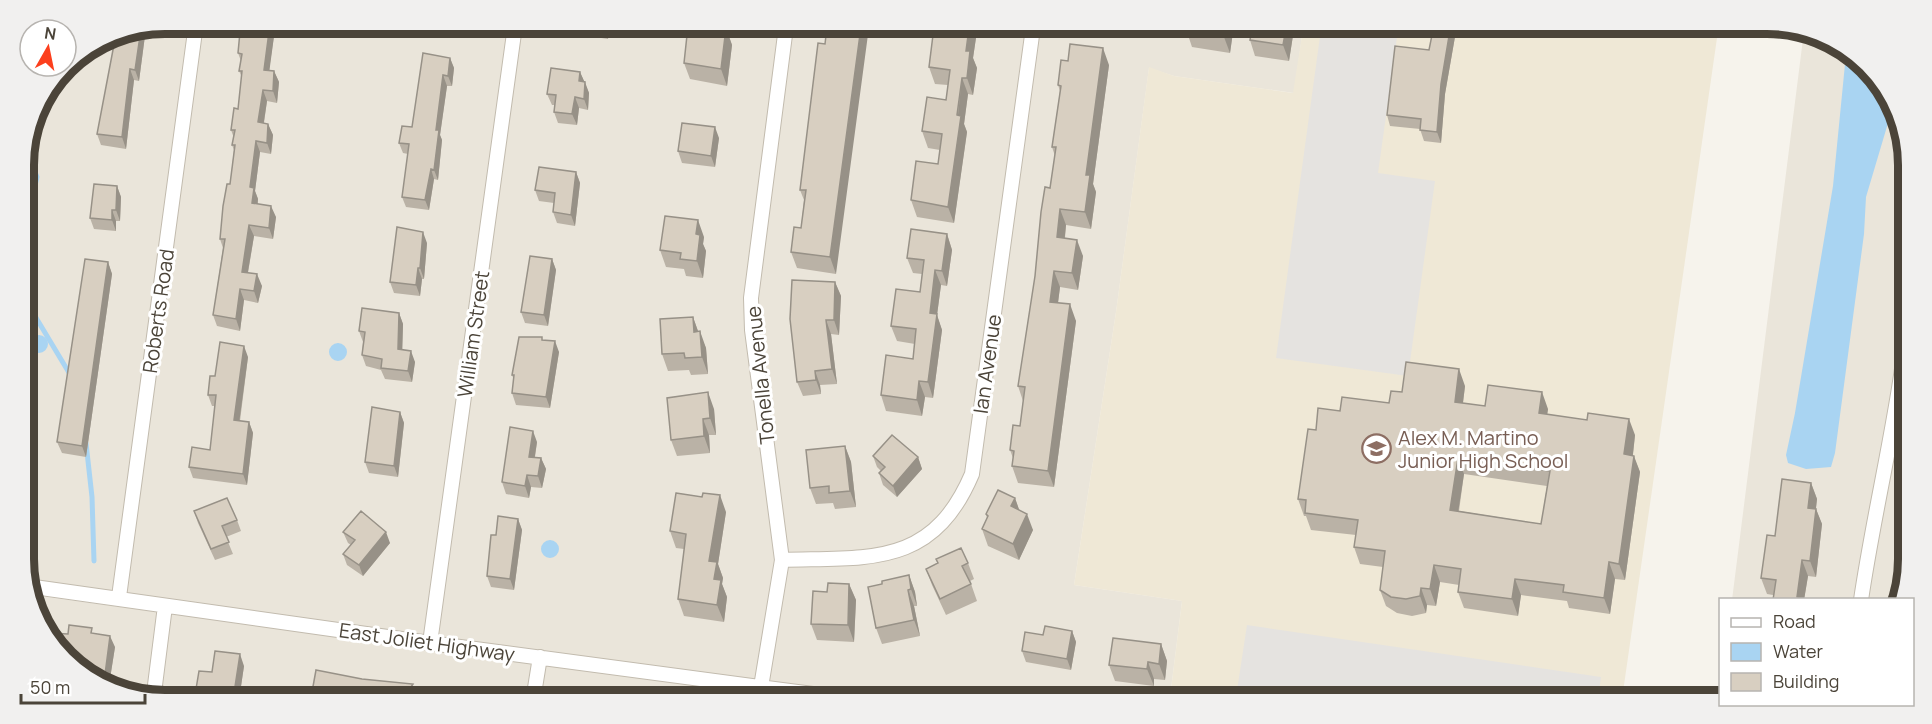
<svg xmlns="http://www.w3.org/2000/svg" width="1932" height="724" font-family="Manrope,sans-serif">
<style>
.residential{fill:#eae5da}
.education{fill:#efe8d6}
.parking{fill:#e5e3e0}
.water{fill:#a9d4f2}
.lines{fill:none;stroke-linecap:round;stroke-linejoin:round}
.stream{stroke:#a9d4f2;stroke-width:5}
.street-casing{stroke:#c2bbae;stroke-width:16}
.street{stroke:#fff;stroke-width:14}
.wall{fill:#bab2a6;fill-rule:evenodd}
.shaded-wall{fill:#979187}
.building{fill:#d8cfc1;stroke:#979187;stroke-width:1.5;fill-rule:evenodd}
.labels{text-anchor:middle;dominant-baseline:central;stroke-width:6;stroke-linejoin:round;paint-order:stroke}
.street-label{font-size:20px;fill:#4b4439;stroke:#fff}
.education-label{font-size:20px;fill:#785e54;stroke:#fff;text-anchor:start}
.rim{fill:none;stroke:#4b4439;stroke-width:8}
</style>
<rect width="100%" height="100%" fill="#f6f3ec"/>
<!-- residential -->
<path class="residential" d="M166 24 1303 29 1294 93 1174 76 1149 68 1116 312 1074 585 1182 601 1170 697 827 696 27 585 24 156 39 103 72 59 112 35Z
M1804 31H1812L1873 72 1907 147 1901 599 1732 600Z
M31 595 774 695 120 693 59 652Z"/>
<!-- education -->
<path class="education" d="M1303 29 1718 31 1622 699 1170 697 1182 601 1074 585 1116 312 1149 67 1174 76 1293 93Z"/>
<!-- parking -->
<path class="parking" d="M1321 29 1398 30 1378 173 1435 181 1408 376 1276 358Z
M1247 625 1601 677 1598 699 1236 697Z"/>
<!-- water -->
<path class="water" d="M1846 54 1873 72 1891 113 1866 197 1864 234 1835 453 1831 467 1806 469 1788 463 1786 455 1795 413 1833 186Z
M30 344a9 9 0 1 1 18 0a9 9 0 1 1-18 0Z
M329 352a9 9 0 1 1 18 0a9 9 0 1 1-18 0Z
M541 549a9 9 0 1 1 18 0a9 9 0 1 1-18 0Z"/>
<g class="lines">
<!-- stream -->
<path class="stream" d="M25 228 37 177 26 151
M25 292 35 316 71 376
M86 443 92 497 94 561"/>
<defs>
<path id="street" d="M782 560C869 557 932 568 972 474L1033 28
M27 586 430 643 828 696
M119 597 196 24
M1861 600C1873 518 1893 437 1904 355
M430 643 515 26
M154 693 165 606
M760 693 782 560 752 330 751 298 786 27
M534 694 540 657"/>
</defs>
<!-- street casing -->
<use href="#street" class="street-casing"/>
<!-- street -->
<use href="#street" class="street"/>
</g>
<!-- wall -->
<path class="wall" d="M245 24 284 25 283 30 275 29 269 70 274 71 279 82 277 103 267 101 264 123 268 124 273 135 271 154 260 152 255 191 258 199V204L276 217 273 239 254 236 248 273 262 286 258 303 244 300 240 331 217 326 213 315 223 248 220 239 230 184 234 150 232 145 234 138 231 130 238 109 242 77 239 71 241 61 238 53 244 33Z
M438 25H462L461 28Z
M571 26H609L608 39 574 34Z
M934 27 982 28V32L977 31 973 58 977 68 973 95 968 94 964 124 967 132 954 223 917 217 911 200 938 164 940 150 928 148 922 131 946 100 948 85 935 84 929 67Z
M146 28 139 81 134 80 126 149 101 145 97 134 116 34Z
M726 28 732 45 727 86 690 79 684 63Z
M1187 29H1294L1289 61 1255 56 1250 40 1251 35 1233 32 1230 53 1192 47 1187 32Z
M1433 30H1455L1456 31 1445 94 1441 143 1424 141 1420 129 1390 126 1387 115 1429 50Z
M825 44 836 274 797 268 791 252 801 228 804 200 800 190Z
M450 58 454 68 452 86H447L440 135 442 140 438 180 434 179 429 210 406 207 402 197 408 154 403 153 399 143 412 127Z
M1109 65 1093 184 1096 192 1091 229 1066 225 1065 238 1083 256 1078 290 1060 287 1058 303 1076 321 1054 487 1018 483 1012 466 1013 458 1010 450 1020 426 1023 401 1018 386 1035 276 1055 156 1052 147 1060 91 1058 85Z
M580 72 589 93 588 110 579 108 577 125 558 123 554 112 555 105H552L547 94Z
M719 138 715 167 682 163 678 151Z
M576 172 580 183 575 226 557 223 553 212 554 203 539 201 535 190Z
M117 186 121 197 120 221H116V231L94 229 90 218Z
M947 234 952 250 947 286 941 285 937 315 942 330 933 398 925 397 922 416 886 411 881 395 913 359 915 344 897 341 891 326 920 292 922 274 913 273 907 258Z
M704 237 703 244 706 251 703 278 686 276 684 269 666 267 660 250Z
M427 243 424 279H422L420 296 394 293 390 282Z
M552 259 556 270 548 326 525 323 521 312Z
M108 262 112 274 86 457 62 453 57 442Z
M835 282 841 296 839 335 831 334 837 384 820 385 821 394 803 396 797 382Z
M399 313 403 324 402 350 415 362 412 382 385 379 381 370 366 366 362 355 363 342 359 331Z
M693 317 698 331 706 348 708 374 691 375 689 370 668 371 662 354Z
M543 340 559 352 550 408 516 405 512 393 514 380 512 375Z
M248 357 240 421 249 422 253 433 247 485 193 478 189 467 210 450 215 406H212L208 395 215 376Z
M1465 386 1463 403 1485 406 1548 409 1547 414 1635 435 1633 455 1640 472 1625 580 1615 579 1610 614 1569 608 1567 601 1521 595 1518 616 1464 608 1458 592 1459 585 1440 582 1436 606 1427 605 1426 613 1412 616 1397 613 1386 606 1380 590 1383 567 1360 564 1354 547 1356 535 1311 530 1306 516H1304L1298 499 1316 430 1340 411 1389 403 1402 392ZM1464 474 1547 486 1541 524 1459 511Z
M714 409 716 435H709L710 453 677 456 671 440Z
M400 412 404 423 398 477 369 473 365 462Z
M537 442 535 457 541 458 546 469 542 488 531 487 529 498 506 494 502 482Z
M845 446 851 462 856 507 835 509 833 503 816 504 810 488Z
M873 456 918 457 922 469 897 497 883 485 879 473 881 471 877 467Z
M1811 483 1817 499 1816 509 1822 524 1816 577 1808 576 1804 600H1773V595L1767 594 1761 578Z
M1015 498 1019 510 1033 530 1019 560 988 546 982 529 987 518 986 514Z
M194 511 237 520 241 531 226 537 233 554 215 560 198 523Z
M726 512 718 564 723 578 722 584 727 597 724 622 684 616 678 599 684 549 676 548 670 531Z
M518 519 522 530 514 590 491 587 487 576 496 535Z
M343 532 390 543 363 576 347 565 343 554 351 545 348 543Z
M968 563 974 579 970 581 977 601 946 615 932 585 926 569Z
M909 575 915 592 917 606H914L920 636 882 644 876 628Z
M849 584 856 600 854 642 817 640 811 624 827 592Z
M1072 631 1076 642 1071 670 1026 662 1022 651Z
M94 633 115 647 109 685 59 652 68 634Z
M1161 644 1167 661 1165 680 1154 679V686L1115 681 1109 665Z
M244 666 240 693H198L196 689 212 672Z"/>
<!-- shaded-wall -->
<path class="shaded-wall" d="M270 24H273L275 29 268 81 264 70Z
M604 26H609L608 39 604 28Z
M861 27H869L836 274 830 257Z
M146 28 139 81 135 70 141 29Z
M726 28 732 45 727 86 721 69Z
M969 28H975L977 31 973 58 977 68 973 95 967 78 966 51Z
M1226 29H1232L1233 32 1230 53 1224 37Z
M1286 29H1294L1289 61 1283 45Z
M1450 30H1455L1456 31 1445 94 1441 143 1437 132 1441 84Z
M1103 48 1109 65 1093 184 1096 192 1091 229 1085 212 1086 175Z
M450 58 454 68 452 86 448 76Z
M130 69 134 80 126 149 122 137Z
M274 71 279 82 277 103 273 91Z
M580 72 585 83 579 81Z
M443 75 447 86 440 135 442 140 438 180 434 170 436 130Z
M962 78 968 94 964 124 967 132 954 223 948 207Z
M585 82 589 93 588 110 584 99Z
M263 90 267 101 262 134 258 122Z
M575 97 579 108 577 125 572 114Z
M268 124 273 135 271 154 267 143Z
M715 127 719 138 715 167 711 156Z
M256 141 260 152 255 191 258 199 256 214 252 203 250 187Z
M431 169 434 179 429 210 425 200Z
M576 172 580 183 575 226 571 215Z
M117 186 121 197 120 221 116 210Z
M271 206 276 217 273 239 269 228Z
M1060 209 1066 225 1063 254 1057 237Z
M112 210 116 221V231L112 220Z
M698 220 704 237 703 244 706 251 703 278 697 261 696 234Z
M249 225 254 236 246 283 242 272Z
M423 232 427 243 424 279 420 268Z
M947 234 952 250 947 286 942 271Z
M1077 240 1083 256 1078 290 1072 273Z
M552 259 556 270 548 326 544 315Z
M108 262 112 274 86 457 82 446Z
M418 268 422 279 420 296 416 285Z
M935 270 941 285 937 315 942 330 933 398 928 382 930 313Z
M1054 271 1060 287 1056 318 1050 302Z
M257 274 262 286 258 303 254 291Z
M835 282 841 296 839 335 834 320Z
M240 289 244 300 240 331 236 319Z
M1070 304 1076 321 1054 487 1048 471Z
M399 313 403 324 402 360 398 349Z
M693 317 699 334 694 332Z
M826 320 831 334 837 384 832 369Z
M700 331 706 348 708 374 702 357Z
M555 341 559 352 550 408 546 397Z
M244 346 248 357 238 431 234 420Z
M411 351 415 362 412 382 408 371Z
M1459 369 1465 386 1461 418 1455 402Z
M815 371 820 385 821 394 816 380Z
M919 381 925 397 922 416 917 400Z
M708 392 714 409 716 435 710 418Z
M1542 392 1548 409 1545 430 1539 413Z
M400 412 404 423 398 477 394 466Z
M703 419 709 435 710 453 704 436Z
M1629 419 1635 435 1631 471 1624 454Z
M249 422 253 433 247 485 243 474Z
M533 431 537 442 533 468 529 457Z
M845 446 851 462 856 507 850 491Z
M1634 456 1640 472 1625 580 1619 564Z
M918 457 922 469 897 497 893 486Z
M541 458 546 469 542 488 538 476Z
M1458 458 1464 474 1456 526 1450 510Z
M527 475 531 487 529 498 525 486Z
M1811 483 1817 499 1814 523 1808 508Z
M28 494 31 502 28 525 26 519V511Z
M720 495 726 512 718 564 723 578 722 584 727 597 724 622 717 605 714 579 709 561Z
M1015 498 1021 515 1011 506Z
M1816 509 1822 524 1816 577 1810 561Z
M1027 514 1033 530 1019 560 1013 544Z
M518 519 522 530 514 590 510 579Z
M386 532 390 543 363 576 359 565Z
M1802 560 1808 576 1804 600H1798L1797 597Z
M1609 562 1615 579 1610 614 1604 598Z
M1434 565 1440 582 1436 606 1430 589Z
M909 575 915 592 917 606 911 589Z
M1515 579 1521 595 1518 616 1512 599Z
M849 584 856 600 854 642 848 625Z
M1421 588 1427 605 1426 613 1420 596Z
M908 590 914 606 920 636 914 620Z
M1072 631 1076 642 1071 670 1067 659Z
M110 636 115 647 109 685 104 682Z
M1161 644 1167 661 1165 680 1159 664Z
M240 654 244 666 240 693H234Z
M1148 662 1154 679V686L1147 669Z"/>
<!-- building -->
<path class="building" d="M245 24H270L264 70 274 71 273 91 263 90 258 122 268 124 267 143 256 141 250 187 254 188 252 203 271 206 269 228 249 225 242 272 257 274 254 291 240 289 236 319 213 315 225 239H220L223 206 227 184H230L235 145H232L235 130H231L234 108 238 109 242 71H239L242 54 238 53 240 32 244 33Z
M591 26H604V28Z
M688 26H712L726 28 721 69 684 63Z
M827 27H861L830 257 791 252 794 227 801 228 806 190H800L818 43 825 44Z
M934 27 969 28 966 51H970L967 78H962L957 115 961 116 948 207 911 200 916 161 938 164 942 134 922 131 927 97 946 100 950 70 929 67Z
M141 29 135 70 130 69 122 137 97 134 116 34Z
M1187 29H1226L1224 37 1187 32Z
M1252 29H1286L1283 45 1250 40Z
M1433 30H1450L1441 84 1437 132 1420 130 1421 119 1387 115 1395 46 1429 50Z
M1070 44 1103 48 1086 175H1090L1085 212 1060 209 1057 237 1077 240 1072 273 1054 271 1050 302 1070 304 1048 471 1012 466 1014 451 1010 450 1013 425 1020 426 1025 387 1018 386 1035 276 1041 212 1045 187 1050 188 1056 147H1052L1061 86 1058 85 1061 60 1068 61Z
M423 53 450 58 448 76 443 75 436 130H439L434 170 431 169 425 200 402 197 409 144 399 143 402 126 412 127Z
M551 68 580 72 579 81 585 82 584 99 575 97 572 114 554 112 556 95 547 94Z
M682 123 715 127 711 156 678 151Z
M539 167 576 172 571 215 553 212 555 193 535 190Z
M94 184 117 186 116 210H112V220L90 218Z
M665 216 698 220 696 234 700 235 697 261 680 259 681 253 660 250Z
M397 227 423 232 420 268H418L416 285 390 282Z
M911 229 947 234 942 271 935 270 930 313 937 314 928 382 919 381 917 400 881 395 886 355 913 359 916 329 891 326 896 289 920 292 924 260 907 258Z
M530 256 552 259 544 315 521 312Z
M85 259 108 262 82 446 57 442Z
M792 280 835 282 834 320H826L832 369 815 371 816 380 797 382 790 319Z
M362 308 399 313 398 349 411 351 408 371 381 368 382 359 362 355 365 332 359 331Z
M693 317 694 332 700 331 702 357 685 358 684 353 662 354 660 319Z
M519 337H542V340L555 341 546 397 512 393 514 375H512Z
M220 342 244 346 234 420 249 422 243 474 189 467 192 447 210 450 216 395H208L210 376H215Z
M1406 362 1459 369 1455 402 1485 406 1488 385 1542 392 1539 413 1587 420 1588 413 1629 419 1624 454 1634 456 1619 564 1609 562 1604 598 1563 592 1564 585 1515 579 1512 599 1458 592 1461 569 1434 565 1430 589 1421 588 1420 596 1406 599 1391 597 1380 590 1385 551 1354 547 1358 520 1305 513 1306 500 1298 499 1308 429 1316 430 1318 408 1340 411 1342 397 1389 403 1391 391 1402 392ZM1458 458 1550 471 1541 524 1450 510Z
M708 392 710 418 703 419 704 436 671 440 667 398Z
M372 407 400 412 394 466 365 462Z
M510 427 533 431 529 457 541 458 538 476 527 475 525 486 502 482Z
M892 435 918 457 893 486 879 473 885 467 873 456Z
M845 446 850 491 829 493V486L810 488 806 450Z
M1782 479 1811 483 1808 508 1816 509 1810 561 1802 560 1797 597 1803 598 1802 600H1773L1776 580 1761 578 1767 535 1775 536Z
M998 490 1015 498 1011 506 1027 514 1013 544 982 529 988 516 986 514Z
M26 493 28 494 26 511Z
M676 493 702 497 703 493 720 495 709 561 717 562 714 579 721 580 717 605 678 599 686 534 670 531Z
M227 498 237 520 222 526 229 542 211 549 194 511Z
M361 511 386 532 359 565 343 554 355 540 343 532Z
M498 516 518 519 510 579 487 576 491 535H496Z
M961 548 968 563 962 566 971 584 940 599 926 569 938 563 936 559Z
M909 575 911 589 908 590 914 620 876 628 868 587 882 584V581Z
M828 583 849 584 848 625 811 624 813 591 827 592Z
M69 625 92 628 91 633 110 636 104 682 82 667 83 661 71 660 59 652 50 633 68 634Z
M1045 626 1072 631 1067 659 1022 651 1025 632 1043 635Z
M1113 638 1161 644 1159 664 1148 662 1147 669 1109 665Z
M215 651 240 654 234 693H209V691L196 689 199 671 212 672Z
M316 670 362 679 413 684 411 687 429 689V694L318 693 312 692Z
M461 691 485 694H459Z"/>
<!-- icons -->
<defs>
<symbol id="school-ring" viewBox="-11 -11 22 22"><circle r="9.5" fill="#fff" stroke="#8d6e63" stroke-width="1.5"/><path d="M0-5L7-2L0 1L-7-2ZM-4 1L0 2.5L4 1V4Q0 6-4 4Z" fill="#8d6e63"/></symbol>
</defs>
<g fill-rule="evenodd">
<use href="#school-ring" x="1360" y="432" width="33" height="33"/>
</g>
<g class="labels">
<!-- street labels -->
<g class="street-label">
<text transform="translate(158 311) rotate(-82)">Roberts Road</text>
<text transform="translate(473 334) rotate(-82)">William Street</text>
<text transform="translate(987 364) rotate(-82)">Ian Avenue</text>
<text transform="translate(760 375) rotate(-96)">Tonella Avenue</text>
<text transform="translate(427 642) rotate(8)">East Joliet Highway</text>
</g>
<!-- education labels -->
<g class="education-label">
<text x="1398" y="437">Alex M. Martino<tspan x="1398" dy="23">Junior High School</tspan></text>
</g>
</g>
<!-- crop -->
<path d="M0 0H1932V724H0ZM165 34H1767A131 131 0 0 1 1898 165V559A131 131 0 0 1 1767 690H165A131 131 0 0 1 34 559V165A131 131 0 0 1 165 34Z" fill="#f1f0ef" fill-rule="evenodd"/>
<path class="rim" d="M165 34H1767A131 131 0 0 1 1898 165V559A131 131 0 0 1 1767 690H165A131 131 0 0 1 34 559V165A131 131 0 0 1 165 34Z"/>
<!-- legend -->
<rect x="1719" y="598" width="195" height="108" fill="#ffffff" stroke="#b7b4b0" stroke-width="1.5"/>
<rect x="1731" y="618" width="30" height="9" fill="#ffffff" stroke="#b7b4b0" stroke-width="1.5"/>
<text x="1773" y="628" font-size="18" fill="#4b4439">Road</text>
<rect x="1731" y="643" width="30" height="18" fill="#a9d4f2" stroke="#b7b4b0" stroke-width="1.5"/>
<text x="1773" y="658" font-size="18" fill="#4b4439">Water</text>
<rect x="1731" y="673" width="30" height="18" fill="#d8cfc1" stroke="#b7b4b0" stroke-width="1.5"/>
<text x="1773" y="688" font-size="18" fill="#4b4439">Building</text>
<!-- north arrow -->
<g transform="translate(48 48) rotate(9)"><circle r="28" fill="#ffffff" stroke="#b7b4b0" stroke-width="1.5"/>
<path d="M0-4.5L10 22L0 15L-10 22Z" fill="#fc3f1d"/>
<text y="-9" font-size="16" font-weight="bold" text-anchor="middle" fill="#4b4439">N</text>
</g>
<!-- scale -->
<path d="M21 694v9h124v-9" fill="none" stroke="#4b4439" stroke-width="3"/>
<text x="30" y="694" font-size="18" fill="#4b4439" stroke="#ffffff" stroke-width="4.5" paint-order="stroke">50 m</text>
</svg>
